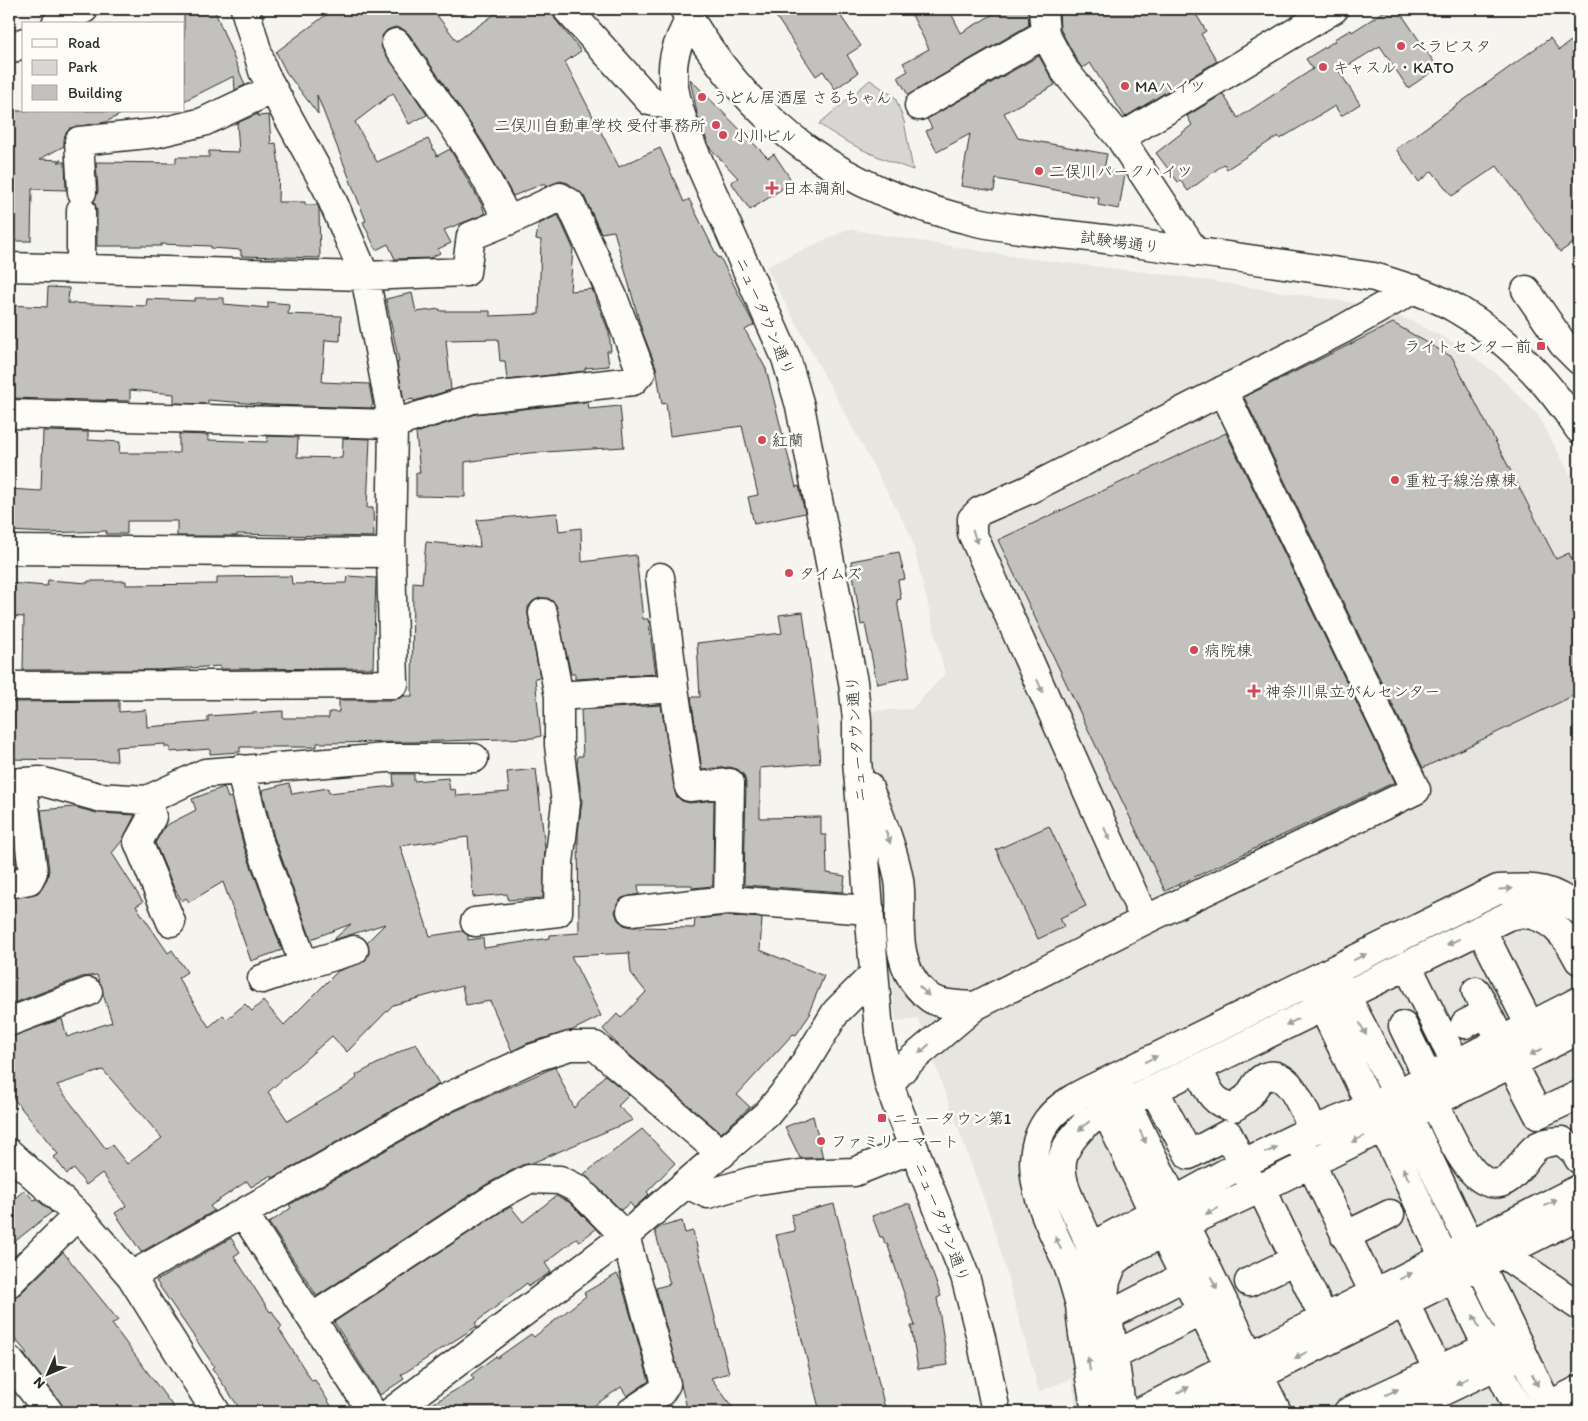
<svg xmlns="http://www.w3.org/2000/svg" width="1588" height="1421" font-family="Itim,'Klee One',sans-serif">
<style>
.built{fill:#e6e5e0}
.green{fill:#d7d6d2;stroke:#81807e}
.building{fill:#c2c1be;stroke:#2b2b2b;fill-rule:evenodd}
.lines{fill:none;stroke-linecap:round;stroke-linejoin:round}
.minor-casing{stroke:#2b2b2b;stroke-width:31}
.minor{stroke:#fdfcf7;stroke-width:28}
.oneway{fill:#9e9e9b}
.poi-dot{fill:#d1495b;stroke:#fdfcf7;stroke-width:2}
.labels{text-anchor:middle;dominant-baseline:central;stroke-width:5;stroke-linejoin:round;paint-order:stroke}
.poi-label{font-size:16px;fill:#2b2b2b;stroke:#fdfcf7;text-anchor:start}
.street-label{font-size:16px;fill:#2b2b2b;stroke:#fdfcf7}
</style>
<rect width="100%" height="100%" fill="#f5f4ef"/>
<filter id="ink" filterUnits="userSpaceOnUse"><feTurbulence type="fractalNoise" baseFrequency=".02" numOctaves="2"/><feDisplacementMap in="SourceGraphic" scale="10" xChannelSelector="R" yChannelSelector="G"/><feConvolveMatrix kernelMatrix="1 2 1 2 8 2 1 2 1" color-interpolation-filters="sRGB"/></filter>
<g filter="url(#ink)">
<!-- built -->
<path class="built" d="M848 229 1016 257 1177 276 1368 305 1416 323 1456 344 1496 373 1538 415 1579 491V1412H1077L1072 1378 1039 1392 993 1224 918 1018 896 1021 880 880 868 711 912 709 945 674 911 536 766 267Z"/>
<!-- green -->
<path class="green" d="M870 80 895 97 904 121 913 170C879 158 848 145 819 124Z"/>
<!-- building -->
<path class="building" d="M184 9H214L245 85 235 90 234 76 184 101Z
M334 9H432L457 41 502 9H552L555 19 581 51 565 62 619 167 660 148 684 202 689 199 718 258 720 257 754 325 745 330 766 369 796 487 799 486 805 513 754 524 748 497 758 495 742 426 670 436 666 403 662 404 656 367 642 331 614 231 601 233 584 196 568 183 560 181 545 187V183L513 196 484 144 439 77 409 34 403 29 395 27 387 30 382 36 381 45 427 115 409 124 393 93 355 122 377 162 428 139 437 156 450 149 482 205 485 214 444 230 451 243 438 249 440 253 430 258 395 259 388 244 376 250 363 222 366 221 317 95 318 114 286 72 276 52Z
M771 9H836L861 46 847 55 858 73 835 89 823 71 816 76Z
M909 9H949L961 33 1002 9H1028L1029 25 908 95 898 77 908 71 903 63 929 49Z
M1059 9H1193L1206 31 1201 34 1217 61 1125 117 1090 63 1082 68 1078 62 1060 29Z
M1388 9H1398L1438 68 1408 88 1380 46 1339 71 1360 104 1341 116 1335 106 1280 139 1278 136 1227 169 1224 164 1188 191 1180 180 1178 182 1156 153 1192 125 1187 116 1223 94 1238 118 1313 69 1306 59 1335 41 1334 39 1351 30 1352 32Z
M1579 35V239L1560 252 1497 166 1452 196 1432 171 1419 182 1396 149 1550 38 1559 50Z
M1039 56 1055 85 1004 113 1018 138 1107 154 1104 169 1125 174 1119 209 1098 205 1099 198 996 179 994 191 961 186 970 134 937 152 926 131 932 128 927 119Z
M690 79 768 158 774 154 790 178 782 189 750 210 731 182 738 178 710 148 698 118Z
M9 111H127L106 122 70 128 65 135 64 146 40 159 61 160 58 162H65L66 190 32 189 31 241H9Z
M258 114V116L269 115 271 144 276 143 279 166 278 202H305V205H318L319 209 320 258 241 256V250L211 248V246L161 244V246H97V210L94 201 98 191 96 162 176 163V157H209V151L239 152 237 123Z
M558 215 573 248 570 291 592 289 609 332 611 351H607L609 366 585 368V371L507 380 505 361H500L498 339 446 340 451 390 414 401 413 399 404 401 397 363 399 362 386 299 412 293 416 312 440 309V311H490V316L539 314 541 240 536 239 539 224Z
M48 287 69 288 68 303 146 306 147 299 195 301V298H224V304L268 308V302L289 304 288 314 341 316 340 341 325 340 322 382 369 384 373 405 371 408 271 405 208 400V404L174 403V394L130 390V401L9 398V305L47 307Z
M1393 323 1452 357 1556 559 1569 553 1579 575V693L1423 768 1244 397Z
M588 402 589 409 620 406 624 447 529 453 465 462V497L416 496V473H420L416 433 476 414Z
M43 431 88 432V440L120 442 119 453H179V434L208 435V440L267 442 268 436 298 437 297 457 342 458 343 438 370 439 367 508H373L374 537 237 534V536H177V521H127V534H106L107 531 48 533 9 531V489L41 491Z
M1226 433 1395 782 1165 891 998 540Z
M557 513 559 531 581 528 582 562 636 555 643 619H648L656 674 575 679V674H571L555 603 548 598H541L533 601 528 607V615L540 677 535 678 541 736 534 738 412 742 317 743V747H240V752L210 754V749L170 752V747H165V744L116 747 117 761 9 759V702L119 701V712L146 710 147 727 208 722V716L283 711V718H329V712H339V700H394L404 696H412L413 582 422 583 426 542 480 547 477 520Z
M899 552 905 579 898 580 901 599 897 600 910 677 877 684 865 624 861 625 851 561Z
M291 576 292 584 347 583 348 576 376 578 373 668 220 669V666L158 670H23L24 617 9 616V583L47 586 48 580 88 583V581H126V585L217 584V577Z
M803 612 815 702 820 763 760 768V818L821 817V835H826L827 873 845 876 843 892 744 885 746 783 744 775 737 769 729 767 702 770 691 697H700L697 643 782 633 779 615Z
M661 705 676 796 682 801 690 803 714 800 713 886 692 888V885H638L639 894 622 898 617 904 615 912 618 920 624 925 632 927 694 928 695 919 728 916 762 918 760 950 824 976 809 1012 811 1013 796 1035 793 1034 737 1095 750 1107 721 1133 619 1046 603 1029 617 1014 621 1018 646 992 631 973 629 953 571 956 601 1016 573 1030 528 1043 512 1051 490 1001 466 1005 462 986 393 1005 347 1052 332 1036 268 1092 288 1121 348 1085 357 1078 356 1075 416 1043 439 1084 273 1178 271 1175 251 1187 247 1181 210 1206 214 1211 141 1252 115 1213 126 1206 102 1173 86 1185 74 1169 67 1174 54 1157 58 1154 10 1094 15 1090 9 1082V1037L62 1019 67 1037 112 1022 97 975 82 977 9 1005V899L38 893 47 879 49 870 41 810 74 807 97 813 135 815 122 841 112 853 143 902 136 906 168 953 172 950 187 972 178 978 209 1027 223 1015 227 1019 245 1004 252 1011 263 1001 284 1025 338 971 365 961 369 953 367 942 385 924 333 940 351 924 311 939 274 837 262 790 289 783 292 794 328 788 329 793 394 786 393 774H414V781L448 778 450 790 455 789 456 796 509 792 507 772 536 769 545 848 543 898 508 900 507 894 473 897 468 837 400 846 430 936 462 931 468 935V940L483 938 484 948 550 938V935L579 933 578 833 582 801 577 765 578 756H583L581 710ZM103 1070 162 1138 127 1164 112 1145 106 1149 57 1085Z
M224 787 228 798 231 797 244 847 282 950 251 961 223 882 189 902 186 898 182 901 174 888 155 843 165 826 196 810 192 799Z
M9 814 17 867 9 868Z
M1049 826 1086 906 1060 918 1064 927 1038 939 996 850Z
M555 1067 574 1108 605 1075 629 1095 618 1106 633 1120 532 1163 522 1165 487 1184 317 1296 269 1223 291 1208 289 1205 453 1112Z
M813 1116 823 1158H800L785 1127Z
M642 1129 675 1163 647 1192 649 1194 643 1200 634 1208 630 1203 621 1210 584 1174Z
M24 1190 34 1200 36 1199 52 1212 9 1246V1204Z
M556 1196 569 1202 596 1229 579 1242 577 1238 545 1263 551 1272 529 1286 527 1283 475 1323 477 1326 401 1375 404 1379 380 1395 334 1322 502 1211 511 1207 523 1222Z
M834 1204 843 1238 886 1412H820L776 1235 795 1231 791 1215Z
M905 1204H910L918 1227H916L941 1296 937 1298 948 1365 918 1369 911 1326H915L887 1243 885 1244 883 1237H880L872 1216Z
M682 1221 685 1233 693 1231 729 1373 711 1378 736 1412H688L656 1288 670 1284 655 1231 660 1227Z
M231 1238 240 1252 234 1256 270 1312 272 1311 282 1327 279 1329 312 1381 315 1380 335 1412H242L212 1368 214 1366 156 1281Z
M63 1252 118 1320 112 1324 177 1412H67L24 1354 27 1353 9 1332V1298L20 1294Z
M617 1274 621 1281 649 1381 627 1396 621 1387 585 1412H419L474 1379 471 1375 496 1356 497 1358 531 1334 534 1337 586 1296 584 1293Z"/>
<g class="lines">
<defs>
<path id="minor" d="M567 9 650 101 678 107
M684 9C752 127 844 192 977 222 1021 231 1067 234 1112 240 1199 252 1287 264 1374 277 1403 286 1434 295 1460 311 1509 340 1548 382 1579 429
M1043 9 1045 34 1065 71 1120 138 1195 252
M690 18C684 31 676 45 674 59 669 87 682 118 691 144L786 358 800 406 853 682 857 720V760L879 1032 889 1084 897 1106 965 1276 981 1338 996 1412
M56 24 84 9
M9 50 24 42
M919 106 1045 34
M1120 138 1334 9
M82 192 79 141 157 133 203 122 273 89
M9 267 365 276 466 272 471 236 508 221
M81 269V210
M1526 290 1563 344 1579 360
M9 414 393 424 473 399 633 381 641 372 613 297 570 203 560 197 508 221C478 157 437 101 396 43
M9 550 391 553
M660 577 674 688
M543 613 559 696
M9 686 394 684 391 553 393 424 365 276 327 188 263 71 245 9
M240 769 259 842 304 965 262 979
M9 783 40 781 98 797 147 800 205 773 386 758H474
M868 786C880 817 893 847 899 880 902 898 899 917 900 934 901 959 908 982 930 998 942 1006 961 1005 975 1006
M147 800 152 817 138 842 171 922
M9 884 29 880 33 872 22 782
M631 911 728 900 870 910
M1145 920 972 533V519L980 511 1028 490 1343 329 1414 289
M475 922 558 912 559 863 566 803 559 745V696L674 688 689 787 730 783 728 900
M1481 929 1530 1026
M304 965 354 950
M1407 965 1456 1064
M1337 979 1397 1093 1551 1412
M1315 991 1371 1107 1383 1127 1453 1277 1520 1412
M1476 991 1501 1041
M9 1022 88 992
M1465 1024 1487 1013
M1403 1026 1428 1078
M1512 1064 1538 1114 1579 1095
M1198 1068C1207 1087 1211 1104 1234 1107 1238 1104 1243 1101 1247 1098 1253 1091 1256 1081 1265 1077 1290 1067 1305 1114 1313 1130
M889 1084 909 1062 975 1006 1145 920 1416 790 1223 390
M1119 1088 1277 1412
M1154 1090 1189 1155 1228 1134 1250 1180
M1099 1096 1163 1233 1252 1412
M1434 1102C1448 1130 1480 1219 1519 1168 1534 1148 1535 1142 1562 1141L1575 1152 1579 1159
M1303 1148 1382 1309
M9 1153 78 1215 131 1276 216 1412
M687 1184 708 1194 752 1181 800 1174 854 1172 914 1148
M1261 1188 1332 1335
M244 1214 372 1412
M1345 1236 1390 1214
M1503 1254 1579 1306
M131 1276 446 1098 533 1058 570 1046H595L722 1154
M1249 1282 1295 1260
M9 1283 78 1215
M1104 1296 1106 1281 1113 1263 1132 1248 1255 1191 1579 1030
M1404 1302 1438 1370
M1080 1305C1076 1291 1072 1275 1066 1261 1048 1219 1016 1166 1047 1121 1062 1100 1092 1089 1114 1078L1498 889C1535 888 1549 886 1579 910
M1106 1317 1185 1276
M312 1318 494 1198 529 1179 560 1180 578 1189 625 1236 666 1384 661 1392 631 1412
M1113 1356 1202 1311
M9 1360 49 1412
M391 1412 625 1236 767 1114 794 1081 836 1012 873 975
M1096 1412C1091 1380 1074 1304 1082 1276 1086 1260 1096 1249 1107 1238L1242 1164 1297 1137 1371 1107 1579 1001
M1122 1412C1113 1355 1108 1287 1085 1233 1076 1211 1059 1185 1062 1161 1064 1146 1076 1134 1086 1123L1508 916C1542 906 1565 932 1579 960
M1140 1412 1579 1189
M1186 1412 1579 1215
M1348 1412 1505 1339
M1399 1412 1514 1357
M1536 1412 1579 1390"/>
</defs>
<!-- minor casing -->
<use href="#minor" class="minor-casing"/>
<!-- minor -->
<use href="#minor" class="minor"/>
</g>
<!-- one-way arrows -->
<defs><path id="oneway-solid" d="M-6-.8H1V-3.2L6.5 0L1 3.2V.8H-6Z" transform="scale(1.25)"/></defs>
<g class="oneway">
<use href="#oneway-solid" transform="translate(975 537) rotate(71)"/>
<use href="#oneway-solid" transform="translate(1040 686) rotate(66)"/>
<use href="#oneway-solid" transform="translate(1107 834) rotate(66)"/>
<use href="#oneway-solid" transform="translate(888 837) rotate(70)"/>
<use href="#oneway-solid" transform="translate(1506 889) rotate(-3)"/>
<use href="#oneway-solid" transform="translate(1453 942) rotate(154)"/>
<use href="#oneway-solid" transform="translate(1360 957) rotate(-26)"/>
<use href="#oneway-solid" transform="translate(924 991) rotate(45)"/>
<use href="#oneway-solid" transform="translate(1292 1022) rotate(154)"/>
<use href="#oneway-solid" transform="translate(1363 1029) rotate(62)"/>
<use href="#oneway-solid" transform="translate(924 1049) rotate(139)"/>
<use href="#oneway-solid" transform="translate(1536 1052) rotate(154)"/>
<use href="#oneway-solid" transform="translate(1151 1059) rotate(-26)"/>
<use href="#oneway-solid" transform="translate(1084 1126) rotate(139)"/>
<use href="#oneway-solid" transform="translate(1143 1137) rotate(64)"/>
<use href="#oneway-solid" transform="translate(1358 1139) rotate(154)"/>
<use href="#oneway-solid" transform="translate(1271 1150) rotate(-25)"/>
<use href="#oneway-solid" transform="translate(1406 1174) rotate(-115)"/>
<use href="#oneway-solid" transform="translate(1551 1203) rotate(-27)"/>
<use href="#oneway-solid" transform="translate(1212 1211) rotate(155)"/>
<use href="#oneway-solid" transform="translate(1058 1243) rotate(-115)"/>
<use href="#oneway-solid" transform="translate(1406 1276) rotate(-27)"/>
<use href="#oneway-solid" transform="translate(1214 1283) rotate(64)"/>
<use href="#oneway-solid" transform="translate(1476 1321) rotate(-117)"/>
<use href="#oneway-solid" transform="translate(1301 1355) rotate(153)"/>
<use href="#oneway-solid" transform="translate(1089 1364) rotate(-98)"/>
<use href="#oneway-solid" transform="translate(1535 1380) rotate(64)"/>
<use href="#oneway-solid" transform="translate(1462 1381) rotate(154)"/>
<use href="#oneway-solid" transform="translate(1183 1390) rotate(-28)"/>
<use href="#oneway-solid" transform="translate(1392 1392) rotate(-25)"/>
</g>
</g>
<!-- markers -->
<g class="poi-dot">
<circle cx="1401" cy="46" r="5"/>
<circle cx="1323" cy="67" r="5"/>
<circle cx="1125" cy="86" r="5"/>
<circle cx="702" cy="97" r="5"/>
<circle cx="716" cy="125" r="5"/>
<circle cx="723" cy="135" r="5"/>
<circle cx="1039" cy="171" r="5"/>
<path d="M769.5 180.5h5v5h5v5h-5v5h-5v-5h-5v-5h5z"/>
<rect x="1536" y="341" width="10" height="10" rx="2.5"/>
<circle cx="762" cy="440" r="5"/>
<circle cx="1395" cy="480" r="5"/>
<circle cx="789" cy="573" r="5"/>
<circle cx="1194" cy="650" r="5"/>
<path d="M1251.5 683.5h5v5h5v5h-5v5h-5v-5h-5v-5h5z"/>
<rect x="877" y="1113" width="10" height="10" rx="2.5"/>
<circle cx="821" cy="1141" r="5"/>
</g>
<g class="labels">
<!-- poi labels -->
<g class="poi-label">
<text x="1411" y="46">ベラビスタ</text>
<text x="1333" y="67">キャスル・KATO</text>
<text x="1135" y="86">MAハイツ</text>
<text x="712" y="97">うどん居酒屋 さるちゃん</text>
<text x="706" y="125" text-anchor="end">二俣川自動車学校 受付事務所</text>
<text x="733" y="135">小川ビル</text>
<text x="1049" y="171">二俣川パークハイツ</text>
<text x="782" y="188">日本調剤</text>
<text x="1531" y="346" text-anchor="end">ライトセンター前</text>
<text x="772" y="440">紅蘭</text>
<text x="1405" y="480">重粒子線治療棟</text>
<text x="799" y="573">タイムズ</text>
<text x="1204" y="650">病院棟</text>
<text x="1265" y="691">神奈川県立がんセンター</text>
<text x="892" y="1118">ニュータウン第1</text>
<text x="831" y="1141">ファミリーマート</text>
</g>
<!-- street labels -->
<g class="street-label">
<text transform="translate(1120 242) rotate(8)">試験場通り</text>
<text transform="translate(765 316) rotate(67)">ニュータウン通り</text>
<text transform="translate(856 739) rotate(-94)">ニュータウン通り</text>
<text transform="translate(942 1222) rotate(69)">ニュータウン通り</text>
</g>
</g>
<!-- margin -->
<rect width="1588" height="1421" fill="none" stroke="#fdfcf7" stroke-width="30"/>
<rect x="15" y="15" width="1558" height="1391" fill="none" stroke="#2b2b2b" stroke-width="2" filter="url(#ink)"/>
<!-- legend -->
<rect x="22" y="22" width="162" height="90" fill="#fdfcf7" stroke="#a9a8a5"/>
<rect x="32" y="39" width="25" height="8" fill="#fdfcf7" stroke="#a9a8a5"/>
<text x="68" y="48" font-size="15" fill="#2b2b2b">Road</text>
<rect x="32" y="60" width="25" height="15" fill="#d7d6d2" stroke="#a9a8a5"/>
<text x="68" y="72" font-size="15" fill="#2b2b2b">Park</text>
<rect x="32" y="85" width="25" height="15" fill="#c2c1be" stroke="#a9a8a5"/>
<text x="68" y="98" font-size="15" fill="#2b2b2b">Building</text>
<!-- north arrow -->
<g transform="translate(48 1374) rotate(225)" stroke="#fdfcf7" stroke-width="4" paint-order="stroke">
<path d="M0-4L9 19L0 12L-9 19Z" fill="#2b2b2b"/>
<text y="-8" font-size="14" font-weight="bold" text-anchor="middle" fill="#2b2b2b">N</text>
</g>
</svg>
